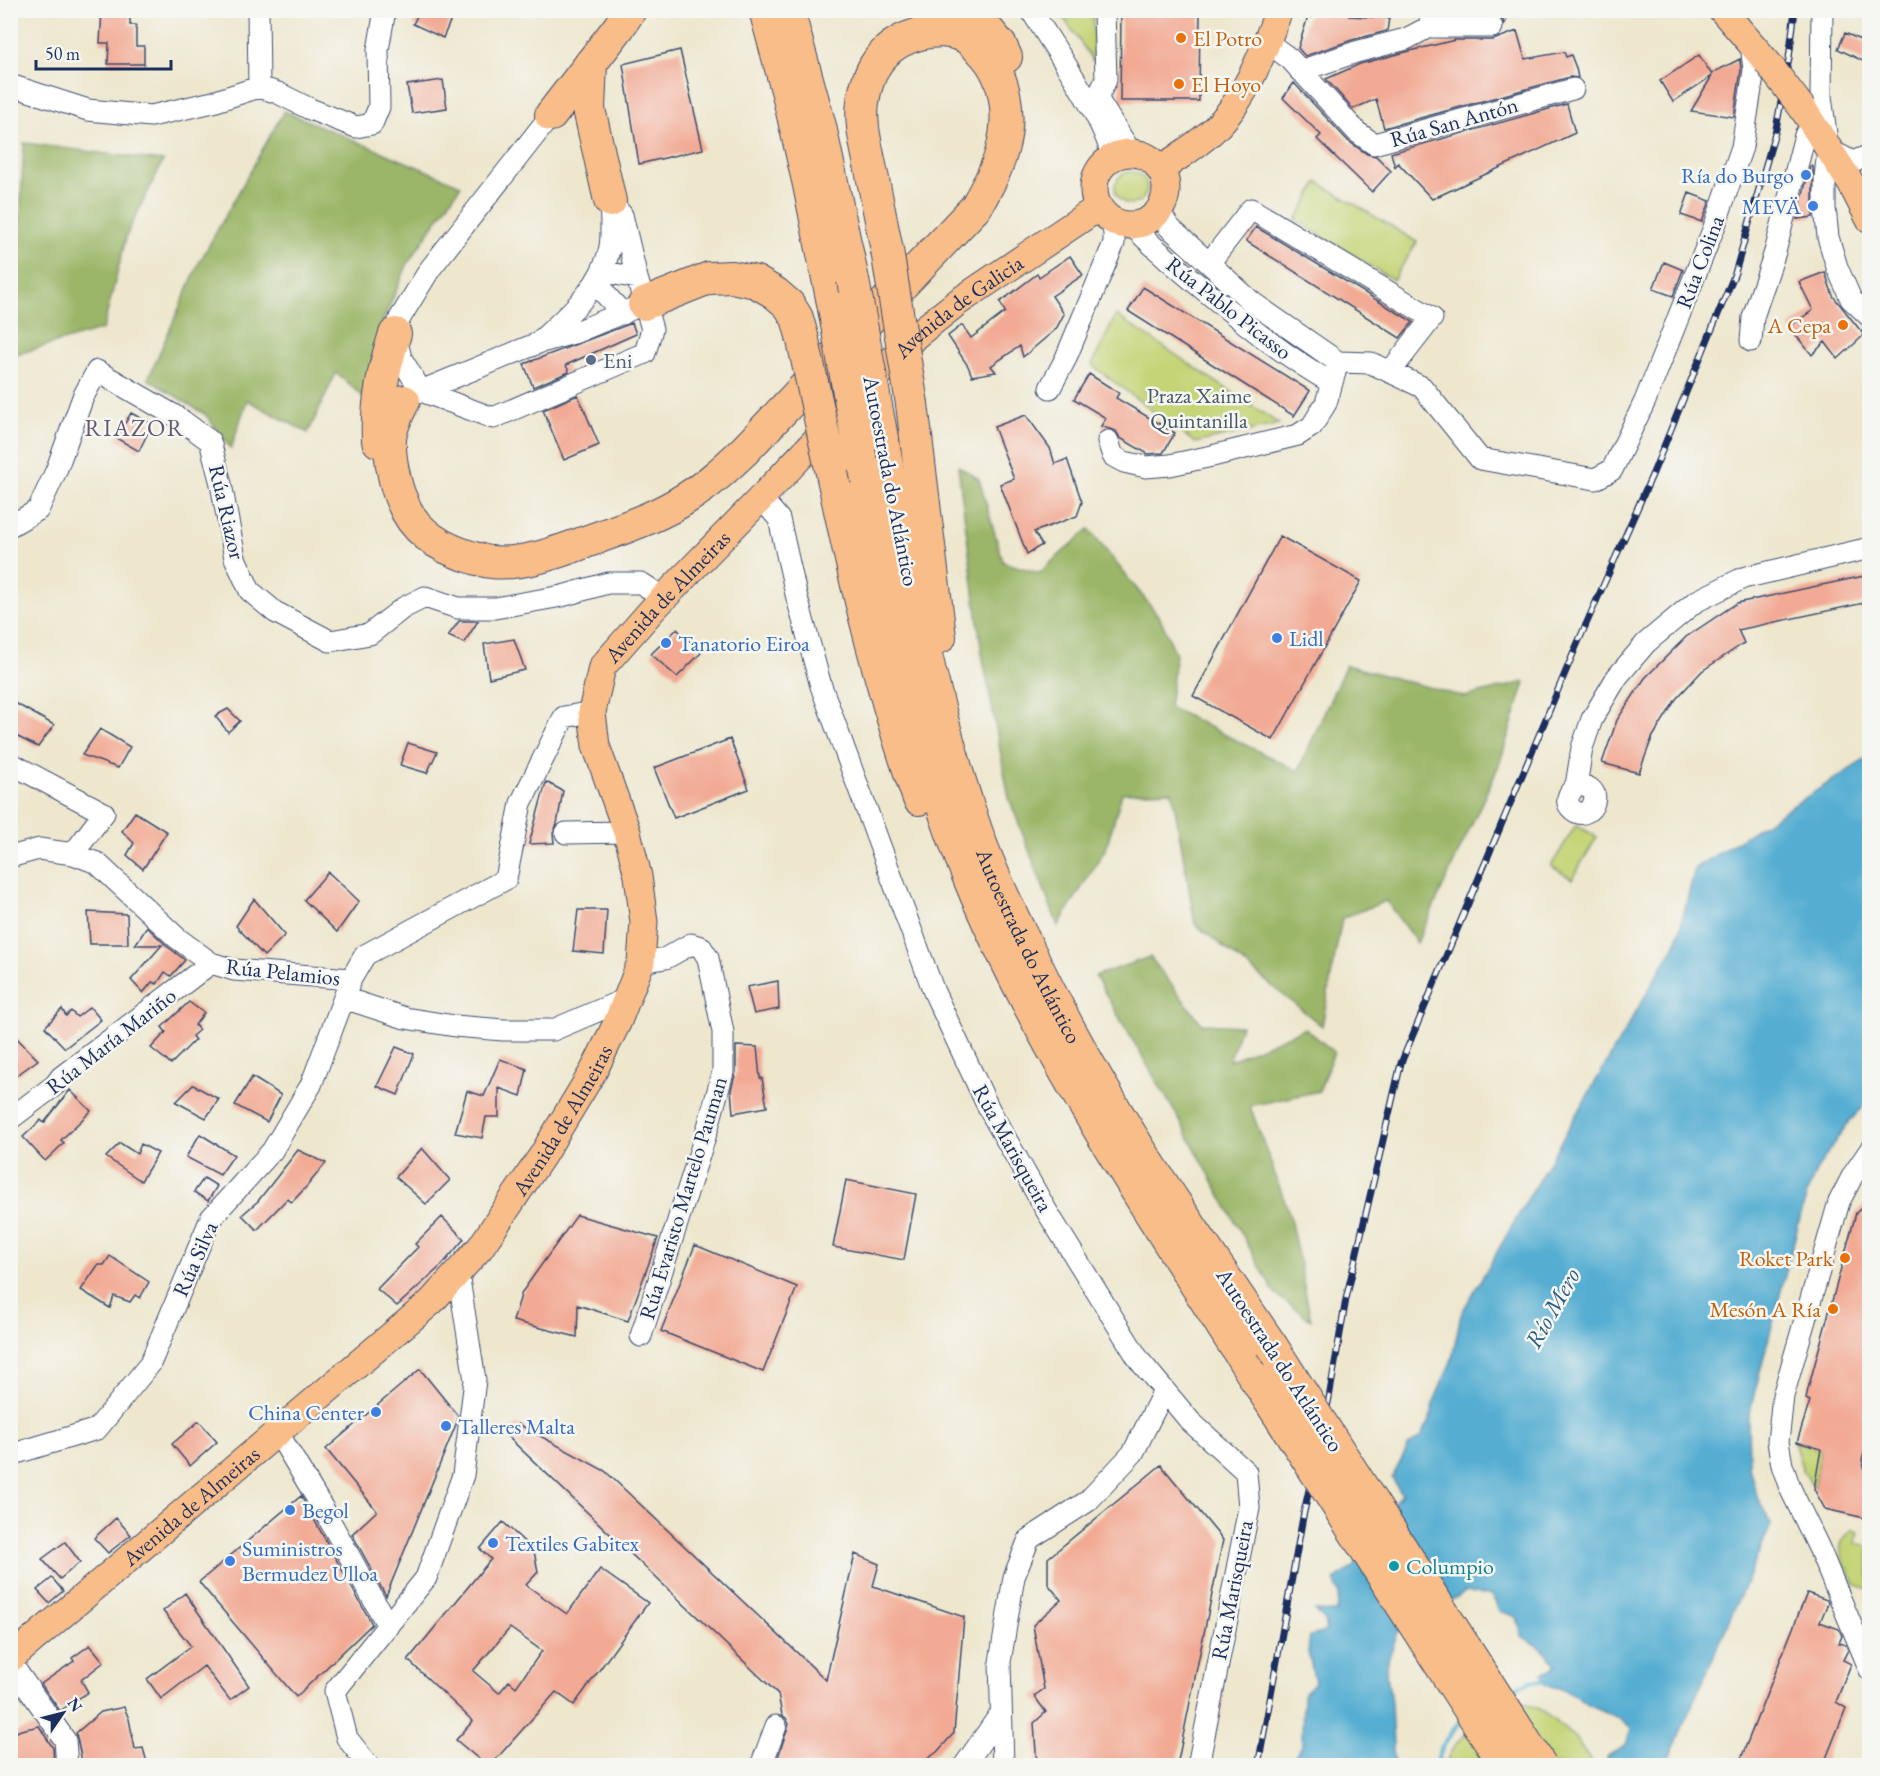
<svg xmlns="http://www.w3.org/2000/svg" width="1880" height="1776" font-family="'EB Garamond',serif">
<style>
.green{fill:#c4d476;stroke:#70826a;stroke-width:1.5}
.forest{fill:#9bb667;stroke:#5b7262;stroke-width:1.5}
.water{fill:#54add1;stroke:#386e98;stroke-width:1.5}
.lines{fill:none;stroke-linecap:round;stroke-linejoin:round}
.stream{stroke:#54add1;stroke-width:5}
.building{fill:#f2aa94;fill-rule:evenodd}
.minor-casing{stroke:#3b4b6f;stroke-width:23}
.major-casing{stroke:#3b4b6f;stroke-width:29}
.highway-casing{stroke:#3b4b6f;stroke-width:34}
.minor{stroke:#fff;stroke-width:21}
.major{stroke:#f8bd89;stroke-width:27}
.highway{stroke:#f8bd89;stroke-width:32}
.rail-casing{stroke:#1b2f5e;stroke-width:7}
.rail{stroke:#f6f6f2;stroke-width:4.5;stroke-dasharray:14;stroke-linecap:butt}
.major-bridge-casing{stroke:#3b4b6f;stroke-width:29;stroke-linecap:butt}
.highway-bridge-casing{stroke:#3b4b6f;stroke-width:34;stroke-linecap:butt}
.major-bridge{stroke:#f8bd89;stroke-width:27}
.highway-bridge{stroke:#f8bd89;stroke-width:32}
.food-dot{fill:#e8710a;stroke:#f6f6f2;stroke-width:2}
.shop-dot{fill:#3f7fe0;stroke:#f6f6f2;stroke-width:2}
.service-dot{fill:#5c6f8a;stroke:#f6f6f2;stroke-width:2}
.culture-dot{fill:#0f9aa8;stroke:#f6f6f2;stroke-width:2}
.labels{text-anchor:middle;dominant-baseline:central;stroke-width:5;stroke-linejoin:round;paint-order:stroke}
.food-label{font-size:22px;fill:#c56008;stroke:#f6f6f2;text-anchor:end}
.street-label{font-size:22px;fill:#1b2f5e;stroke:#f6f6f2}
.shop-label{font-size:22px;fill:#366cbe;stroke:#f6f6f2;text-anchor:start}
.service-label{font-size:22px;fill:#4e5e75;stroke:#f6f6f2;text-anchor:start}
.park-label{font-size:22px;fill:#455864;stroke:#f6f6f2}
.culture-label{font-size:22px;fill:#0d838f;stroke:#f6f6f2;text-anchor:start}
.neighbourhood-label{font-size:24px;letter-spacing:1.5px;fill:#665a71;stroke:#f6f6f2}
.water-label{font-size:24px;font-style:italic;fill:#2f5b86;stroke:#f6f6f2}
</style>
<rect width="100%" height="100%" fill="#f6f6f2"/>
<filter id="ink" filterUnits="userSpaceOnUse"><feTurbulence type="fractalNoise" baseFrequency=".0167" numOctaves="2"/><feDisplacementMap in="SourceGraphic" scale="12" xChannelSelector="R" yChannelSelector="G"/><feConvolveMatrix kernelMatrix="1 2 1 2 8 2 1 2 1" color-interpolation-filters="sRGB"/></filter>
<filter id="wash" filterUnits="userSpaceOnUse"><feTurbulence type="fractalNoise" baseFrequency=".008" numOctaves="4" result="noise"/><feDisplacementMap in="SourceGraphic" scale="24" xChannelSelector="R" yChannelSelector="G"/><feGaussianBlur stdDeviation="1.35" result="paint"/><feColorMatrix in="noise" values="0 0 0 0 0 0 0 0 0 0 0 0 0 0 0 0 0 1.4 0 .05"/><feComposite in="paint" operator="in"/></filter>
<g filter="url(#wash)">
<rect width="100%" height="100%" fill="#eee7ce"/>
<!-- green -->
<path class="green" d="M1059 11H1093V61Z
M1115 188a16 16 0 1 1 32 0a16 16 0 1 1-32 0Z
M1318 182 1417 242 1393 280 1296 220Z
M1116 315 1279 424 1195 443 1092 365Z
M1576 825 1597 837 1572 879 1551 866Z
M1794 1442 1821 1449 1814 1489 1802 1468Z
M1853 1529 1859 1531 1856 1543 1869 1547V1589L1856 1585C1845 1562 1829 1548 1853 1529Z
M1518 1700 1541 1710 1575 1738 1593 1765 1446 1766C1449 1736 1494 1715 1518 1700Z"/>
<!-- forest -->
<path class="forest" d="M284 111 461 185 408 263 377 335 370 403 336 373 308 433 247 400 231 449 206 415 148 379 199 263Z
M24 143 163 161 127 234 103 329 11 356V253L19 240Z
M958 466 979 479 1003 562 1039 573 1089 529 1160 618 1176 654 1169 707 1298 771 1346 665 1464 697 1525 682 1499 765 1417 943 1386 901 1342 918 1322 1026 1195 924 1172 791 1122 793 1106 848 1058 926 1009 798 982 654Z
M1150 957 1202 1024 1241 1026 1229 1061 1305 1028 1334 1052 1319 1091 1250 1106 1289 1213 1311 1320 1275 1294 1176 1114 1095 976Z"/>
<!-- water -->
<path class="water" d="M1869 757V1101L1848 1123 1832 1146 1816 1171 1809 1188 1802 1210 1748 1418 1749 1467 1755 1490 1771 1525 1666 1765H1607L1606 1757 1626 1745 1631 1729 1620 1719 1588 1705 1576 1696 1559 1688 1545 1685 1542 1673 1551 1670 1556 1665 1547 1653 1522 1636 1517 1617 1499 1611 1492 1595 1465 1592 1398 1632 1386 1666 1391 1703 1394 1765 1289 1766 1302 1744 1303 1695 1315 1682 1308 1652 1310 1636 1325 1632 1326 1622 1315 1611 1337 1612 1339 1593 1334 1580 1354 1567 1390 1506 1402 1495 1392 1478 1409 1445 1422 1436 1432 1413 1435 1399 1452 1359 1461 1314 1677 941 1695 868Z"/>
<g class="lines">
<!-- stream -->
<path class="stream" d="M1504 1692 1532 1681H1550
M1437 1766C1440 1745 1450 1733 1464 1719"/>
</g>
<g id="blocks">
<!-- building -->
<path class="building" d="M102 10H130V25H136V46H144V64H108L109 43H100Z
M420 10H455L443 38 413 24Z
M1121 10H1200L1199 101H1120Z
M1310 10H1351L1349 16 1389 18 1387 31 1352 40 1305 56 1298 48Z
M1478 10H1512L1504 25 1503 20 1498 16 1477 14Z
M1517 31 1525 59 1564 52 1566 57 1571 55 1576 68 1578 78 1570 77 1384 128 1376 99 1353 109 1326 79 1360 64 1410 51 1455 40H1493Z
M1845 33 1869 44V64L1838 49Z
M680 50 703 149 639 164 623 64Z
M1699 55 1712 75 1714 72 1740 59 1741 70 1734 117 1691 111 1712 76 1673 102 1660 81Z
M443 80 447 108 412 113 407 85Z
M1294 83 1348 141 1367 154 1376 156 1391 171 1372 192 1317 139 1321 135 1283 98Z
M1567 104 1575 133 1432 199 1398 163 1395 167 1391 153Z
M1810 166H1813V217L1797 219Z
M1689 193 1710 201 1702 222 1681 215Z
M1256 227 1413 322 1400 338 1246 241Z
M1070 256 1083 275 1052 296 1064 314 1056 329 1023 357 1020 346 991 366 996 372 972 376 968 366 948 336 962 325 971 338 1005 312 1000 302 1037 274 1039 277Z
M1664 262 1683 270 1673 296 1653 289Z
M1825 272 1833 296 1864 335 1838 359 1825 342 1812 355 1789 327 1813 310 1799 282Z
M1143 287 1310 391 1294 416 1128 311Z
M632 323 636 334 566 365 569 372 533 387 524 364Z
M1089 374 1119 393 1116 398 1175 433 1163 453 1148 454 1120 438 1116 431 1101 426 1106 418 1074 399Z
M578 395 599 445 564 460 543 410Z
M131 413 152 424 139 451 116 438Z
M1026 415 1050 448 1055 464 1067 459 1082 502 1077 516 1034 532 1042 545 1027 554 1000 484 1014 479 994 427Z
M1280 536 1361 581 1273 740 1193 696Z
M1869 575V602L1738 630 1744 643 1702 671 1676 699 1652 738 1639 773 1602 763 1617 720 1645 678 1686 637 1737 603Z
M459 621H478L464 643 448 636Z
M677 629 701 653 677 677 651 654Z
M514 639 525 670 489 678 484 644Z
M15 703 54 725 38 747 10 733V712Z
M228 709 240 721 228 732 215 716Z
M100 729 130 747 118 768 82 755Z
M730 739 749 789 674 818 654 768Z
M408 743 437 752 427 773 400 765Z
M546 782 563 791 557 824 553 833 554 843 529 844Z
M135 812 167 832 143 869 127 855 134 843 122 831Z
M328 872 359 901 337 932 304 900Z
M254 899 285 935 264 956 236 926Z
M578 910H607L604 954 573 951Z
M88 912 127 914 128 944H90Z
M147 927 168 947 185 960 171 976 165 972 157 984 152 982 143 993 131 980 162 945H135Z
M778 981 779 1009 754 1014 747 987Z
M189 1002 204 1013 195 1025 199 1030 192 1036 195 1040 171 1064 151 1048 166 1032 162 1027Z
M90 1007 101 1020 65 1048 45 1027 62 1009 66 1016 71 1011 77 1017Z
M10 1031 38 1060 10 1080Z
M736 1046 757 1047 760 1078H762L767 1107 733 1113 731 1090 736 1072Z
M396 1047 414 1054 398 1095 377 1086Z
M500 1059 527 1069 521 1096 499 1088V1117H486L482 1138 455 1133 467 1091 484 1096Z
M252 1077 281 1095 267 1122 235 1105Z
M193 1085 219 1099 206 1118 176 1102Z
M70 1090 91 1111 61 1140 64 1143 45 1161 23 1137 41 1120 44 1123Z
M200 1134 234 1155 220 1175 186 1157Z
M120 1143 137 1154 141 1144 158 1153 141 1181 106 1157Z
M422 1148 450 1180 426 1204 396 1177Z
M298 1150 326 1163 307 1186 292 1202 287 1199 257 1230 242 1215 258 1201Z
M204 1178 217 1186 208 1201 194 1192Z
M846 1180 916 1194 904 1260 833 1247Z
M1869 1201V1432L1862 1460 1866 1472 1869 1474V1500L1865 1518 1825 1509 1814 1489 1821 1449 1797 1442 1810 1401 1806 1399 1808 1389 1856 1213Z
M577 1215 658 1238 628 1321 578 1305 577 1337 513 1321 522 1292Z
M442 1217 464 1239 442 1265 397 1306 377 1289 418 1247 415 1244Z
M695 1245 797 1287 763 1372 661 1331Z
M110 1256 149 1282 140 1298 135 1295 130 1302 114 1296 110 1308 81 1290 98 1265H104Z
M420 1369 458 1416 457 1422 386 1596 352 1534 377 1511 326 1449Z
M199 1421 217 1442 190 1466 172 1444Z
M518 1424 605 1471 826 1680 855 1554 879 1564 873 1586 964 1617 954 1733 937 1752 917 1766H775L789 1724 786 1718 782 1715 778 1694 504 1433Z
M1161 1465 1223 1540 1177 1766H1037L1034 1723 1046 1712 1034 1696 1044 1689 1033 1625 1061 1600 1048 1584V1558Z
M301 1496 372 1624 296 1697 199 1582Z
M116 1518 131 1535 108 1553 94 1538Z
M503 1522 534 1551 538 1572 526 1585 567 1614 600 1569 648 1603 574 1705 556 1692 490 1766H487L456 1740 473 1721 408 1660 491 1559 480 1549ZM510 1628 542 1651 516 1687 509 1681 499 1693 473 1671Z
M65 1542 80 1562 60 1579 42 1559Z
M52 1578 63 1591 49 1603 37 1590Z
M185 1593 249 1686 230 1700 204 1666 161 1699 147 1679 191 1646 163 1611Z
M1807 1593 1827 1600 1828 1603 1820 1622 1839 1629 1842 1636 1839 1643 1846 1645 1848 1650 1843 1660 1851 1664 1836 1702 1846 1708 1823 1766H1738Z
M90 1645 104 1662 81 1680 88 1692 60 1711 41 1684 74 1661 72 1658Z
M124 1707 129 1719 135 1749 143 1748 148 1766H83L76 1733 101 1712Z
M39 1726 53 1748 54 1766H10V1735L21 1730Z"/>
</g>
</g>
<g filter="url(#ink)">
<use href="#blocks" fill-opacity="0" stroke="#3b4b6f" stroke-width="1.5"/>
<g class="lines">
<defs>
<path id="minor" d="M1031 10C1049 40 1112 129 1111 159
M1104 10 1106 80 1097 98 1132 154
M1822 10 1821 96 1828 149 1825 178V208L1828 237 1837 267 1851 299 1870 317
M1429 27H1492
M1267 42 1290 59 1357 132 1374 144 1573 89
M1300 71 1356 52 1406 39 1429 27 1432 10
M10 85 88 110 151 116 213 102 259 87 258 10
M259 87 278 93 310 109 356 127 372 124 379 107 378 50 385 10
M551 115 430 269 400 318 395 334 401 358 421 391 493 418 645 353 652 329 637 278 622 215 610 201
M1828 149 1853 162 1870 155
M1159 211 1169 227 1253 303 1331 357 1338 362 1371 363 1422 387 1480 459 1595 479 1612 470 1645 401 1715 225 1742 147 1754 70 1751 44
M1132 225C1154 249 1179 269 1204 290 1245 324 1286 357 1332 383
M1210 262 1251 209 1432 318 1390 372
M623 314 605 294 598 279 610 273 637 278
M541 340C569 314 602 287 610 247 612 233 611 218 610 204
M1751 341 1753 317 1775 252 1805 135
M1050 388 1065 360 1114 243V233L1111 219
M421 391 538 343 574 333 644 304
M1108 441 1113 456 1124 462 1146 467 1170 465 1212 456 1298 435 1312 426 1326 403 1338 362
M761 498 779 519 796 594 821 686 934 992 989 1109 1046 1210 1139 1360 1190 1421 1246 1472 1249 1508 1198 1766
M10 526 38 510 56 471 83 397 97 371 177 417 210 441 221 484 235 558 250 591 275 612 330 641 370 634 403 608 425 597 458 608H495L562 596 608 583H641L664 598
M10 763 104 813 73 854
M1576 786C1609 783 1592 825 1573 810 1563 802 1569 792 1576 786L1582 748 1592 719 1617 677 1646 643 1695 602 1743 578 1870 548
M566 833 627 832
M10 857 39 849 73 854 97 863 177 938 211 963 234 970 351 979
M641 962 666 958 691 944 701 947 708 958 723 1032V1072L708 1127 641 1336
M344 998 405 1018 455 1026 503 1030H553L628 998
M10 1119 55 1085 61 1077 211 963
M1870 1150 1853 1175 1839 1202 1783 1396 1778 1442 1782 1465 1790 1488 1819 1548 1870 1670
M278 1433 325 1512 388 1626
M10 1455 97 1429 150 1364 211 1218 272 1151 311 1085 351 979 365 955 506 879 521 803 564 717 592 712
M10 1662 65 1740 67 1766
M369 1766 347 1738 335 1691 426 1578 463 1475 475 1380 458 1273
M761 1766 776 1726
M964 1766 1001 1713
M1003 1766 1000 1662 1014 1577 1029 1539 1088 1501 1133 1453 1164 1391"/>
<g id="major">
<path d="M1722 10 1767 62"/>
<path d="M1803 109 1852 185 1870 220"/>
<circle cx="1130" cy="189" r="36"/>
<path d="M1160 170C1176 158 1194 147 1209 134 1244 104 1263 53 1279 10"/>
<path id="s1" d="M10 1659 431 1302 480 1248 542 1156 594 1070 618 1021 641 962 644 922 638 876 627 832 596 746 592 712 602 667 653 609 761 498 915 336 958 302 1099 207"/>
</g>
<g id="highway">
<path d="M765 10 788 94 809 185 834 308"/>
<path d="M788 10 820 126 853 280"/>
<path d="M971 10 1001 46 1006 57"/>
<path d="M591 63 589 109 610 201"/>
<path d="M551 115 619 27 630 10"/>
<path d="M644 304 709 278 732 277 756 282 775 293 789 305 797 318 802 336"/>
<path d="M404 401C398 413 391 425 390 439 389 456 395 486 402 501 414 533 442 549 474 558 479 559 486 562 491 562 526 566 569 548 602 536 632 525 661 515 688 497 709 484 727 467 744 451L976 207C986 189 997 170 1002 150 1012 113 1006 71 976 46 972 43 969 39 965 37 939 24 900 35 882 56 871 68 865 87 863 102 860 123 866 145 870 165 876 193 881 222 887 250"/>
<path d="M912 404 940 637"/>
<path id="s2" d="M881 433C906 567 931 701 976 830 990 870 1008 908 1027 946 1060 1015 1098 1083 1139 1148 1182 1215 1227 1280 1271 1345"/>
<path d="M378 441C376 404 383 369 395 334"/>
<path d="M861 461C889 608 917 757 976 895 1050 1066 1156 1220 1255 1378"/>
<path d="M835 487C857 592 883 698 919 799"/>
</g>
</defs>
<!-- minor casing -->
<use href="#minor" class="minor-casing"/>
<!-- major casing -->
<use href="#major" class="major-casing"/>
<!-- highway casing -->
<use href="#highway" class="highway-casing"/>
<!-- minor -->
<use href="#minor" class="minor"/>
<!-- major -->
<use href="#major" class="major"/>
<!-- highway -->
<use href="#highway" class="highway"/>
<defs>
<path id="rail" d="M1258 1766 1303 1517 1329 1398 1346 1299 1401 1063 1576 647 1653 473 1735 273 1776 129 1789 58 1795 10"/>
</defs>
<!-- rail casing -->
<use href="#rail" class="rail-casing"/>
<!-- rail -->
<use href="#rail" class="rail"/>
<defs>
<path id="major-bridge" d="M1767 62 1803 109"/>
<path id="highway-bridge" d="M887 250 912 404
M853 280 881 433
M834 308 861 461
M802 336 835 487
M1271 1345 1541 1766
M1255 1378 1506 1766"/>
</defs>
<!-- major-bridge casing -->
<use href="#major-bridge" class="major-bridge-casing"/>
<!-- highway-bridge casing -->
<use href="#highway-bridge" class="highway-bridge-casing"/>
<!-- major-bridge -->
<use href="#major-bridge" class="major-bridge"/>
<!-- highway-bridge -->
<use href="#highway-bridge" class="highway-bridge"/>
</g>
</g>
<!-- markers -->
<g class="food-dot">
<circle cx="1181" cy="38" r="6"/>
<circle cx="1179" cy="84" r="6"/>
<circle cx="1843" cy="325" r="6"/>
<circle cx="1845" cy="1258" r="6"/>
<circle cx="1833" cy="1309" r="6"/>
</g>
<g class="shop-dot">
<circle cx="1806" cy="175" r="6"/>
<circle cx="1813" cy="206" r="6"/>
<circle cx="1277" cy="638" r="6"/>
<circle cx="666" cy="643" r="6"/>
<circle cx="376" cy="1412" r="6"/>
<circle cx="446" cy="1426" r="6"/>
<circle cx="290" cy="1510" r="6"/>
<circle cx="493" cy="1543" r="6"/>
<circle cx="230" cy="1561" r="6"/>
</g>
<circle class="service-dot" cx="591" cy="360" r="6"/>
<circle class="culture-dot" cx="1394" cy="1566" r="6"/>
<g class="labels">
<!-- food labels -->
<g class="food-label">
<text x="1193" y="38" text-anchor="start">El Potro</text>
<text x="1191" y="84" text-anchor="start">El Hoyo</text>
<text x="1831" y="325">A Cepa</text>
<text x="1833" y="1258">Roket Park</text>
<text x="1821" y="1309">Mesón A Ría</text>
</g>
<!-- street labels -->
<g class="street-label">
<text transform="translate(1454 122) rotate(-16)">Rúa San Antón</text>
<text transform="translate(1700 262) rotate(-69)">Rúa Colina</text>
<text transform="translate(1229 308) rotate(38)">Rúa Pablo Picasso</text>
<text stroke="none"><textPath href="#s1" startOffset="1766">Avenida de Galicia</textPath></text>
<text transform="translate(891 481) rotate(79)">Autoestrada do Atlántico</text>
<text transform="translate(227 512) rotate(77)">Rúa Riazor</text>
<text stroke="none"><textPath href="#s1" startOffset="1354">Avenida de Almeiras</textPath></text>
<text stroke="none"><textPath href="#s2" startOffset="536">Autoestrada do Atlántico</textPath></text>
<text transform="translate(283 972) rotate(6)">Rúa Pelamios</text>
<text transform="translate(111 1041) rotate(-38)">Rúa María Mariño</text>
<text stroke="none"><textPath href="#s1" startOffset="777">Avenida de Almeiras</textPath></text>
<text transform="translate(1013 1148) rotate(61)">Rúa Marisqueira</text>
<text transform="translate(683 1198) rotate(-73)">Rúa Evaristo Martelo Pauman</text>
<text transform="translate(195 1259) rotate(-66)">Rúa Silva</text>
<text transform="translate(1280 1360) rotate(57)">Autoestrada do Atlántico</text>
<text stroke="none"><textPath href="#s1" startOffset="237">Avenida de Almeiras</textPath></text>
<text transform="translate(1232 1590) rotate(-79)">Rúa Marisqueira</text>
</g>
<!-- shop labels -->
<g class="shop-label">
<text x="1794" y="175" text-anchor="end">Ría do Burgo</text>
<text x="1801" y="206" text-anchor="end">MEVÄ</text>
<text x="1289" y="638">Lidl</text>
<text x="678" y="643">Tanatorio Eiroa</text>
<text x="364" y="1412" text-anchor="end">China Center</text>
<text x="458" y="1426">Talleres Malta</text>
<text x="302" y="1510">Begol</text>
<text x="505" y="1543">Textiles Gabitex</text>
<text x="242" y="1548">Suministros<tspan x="242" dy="25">Bermudez Ulloa</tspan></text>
</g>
<!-- service labels -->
<g class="service-label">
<text x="603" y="360">Eni</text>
</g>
<!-- park labels -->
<g class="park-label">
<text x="1199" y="395">Praza Xaime<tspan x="1199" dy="25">Quintanilla</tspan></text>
</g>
<!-- culture labels -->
<g class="culture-label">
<text x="1406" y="1566">Columpio</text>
</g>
<!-- neighbourhood labels -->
<g class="neighbourhood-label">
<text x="135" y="427">RIAZOR</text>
</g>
<!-- water labels -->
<g class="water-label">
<text transform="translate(1552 1308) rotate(-61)">Río Mero</text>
</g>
</g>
<!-- margin -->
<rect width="1880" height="1776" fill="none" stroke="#f6f6f2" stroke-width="36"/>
<!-- north arrow -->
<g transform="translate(63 1713) rotate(55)" stroke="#f6f6f2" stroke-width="4.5" paint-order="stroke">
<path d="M0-4.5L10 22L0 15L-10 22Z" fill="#1b2f5e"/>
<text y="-9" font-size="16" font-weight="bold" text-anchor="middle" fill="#1b2f5e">N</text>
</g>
<!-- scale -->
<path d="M36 60v9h135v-9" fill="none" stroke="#1b2f5e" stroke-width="3"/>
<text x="45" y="60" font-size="18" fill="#1b2f5e" stroke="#f6f6f2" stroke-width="4.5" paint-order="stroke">50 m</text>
</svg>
